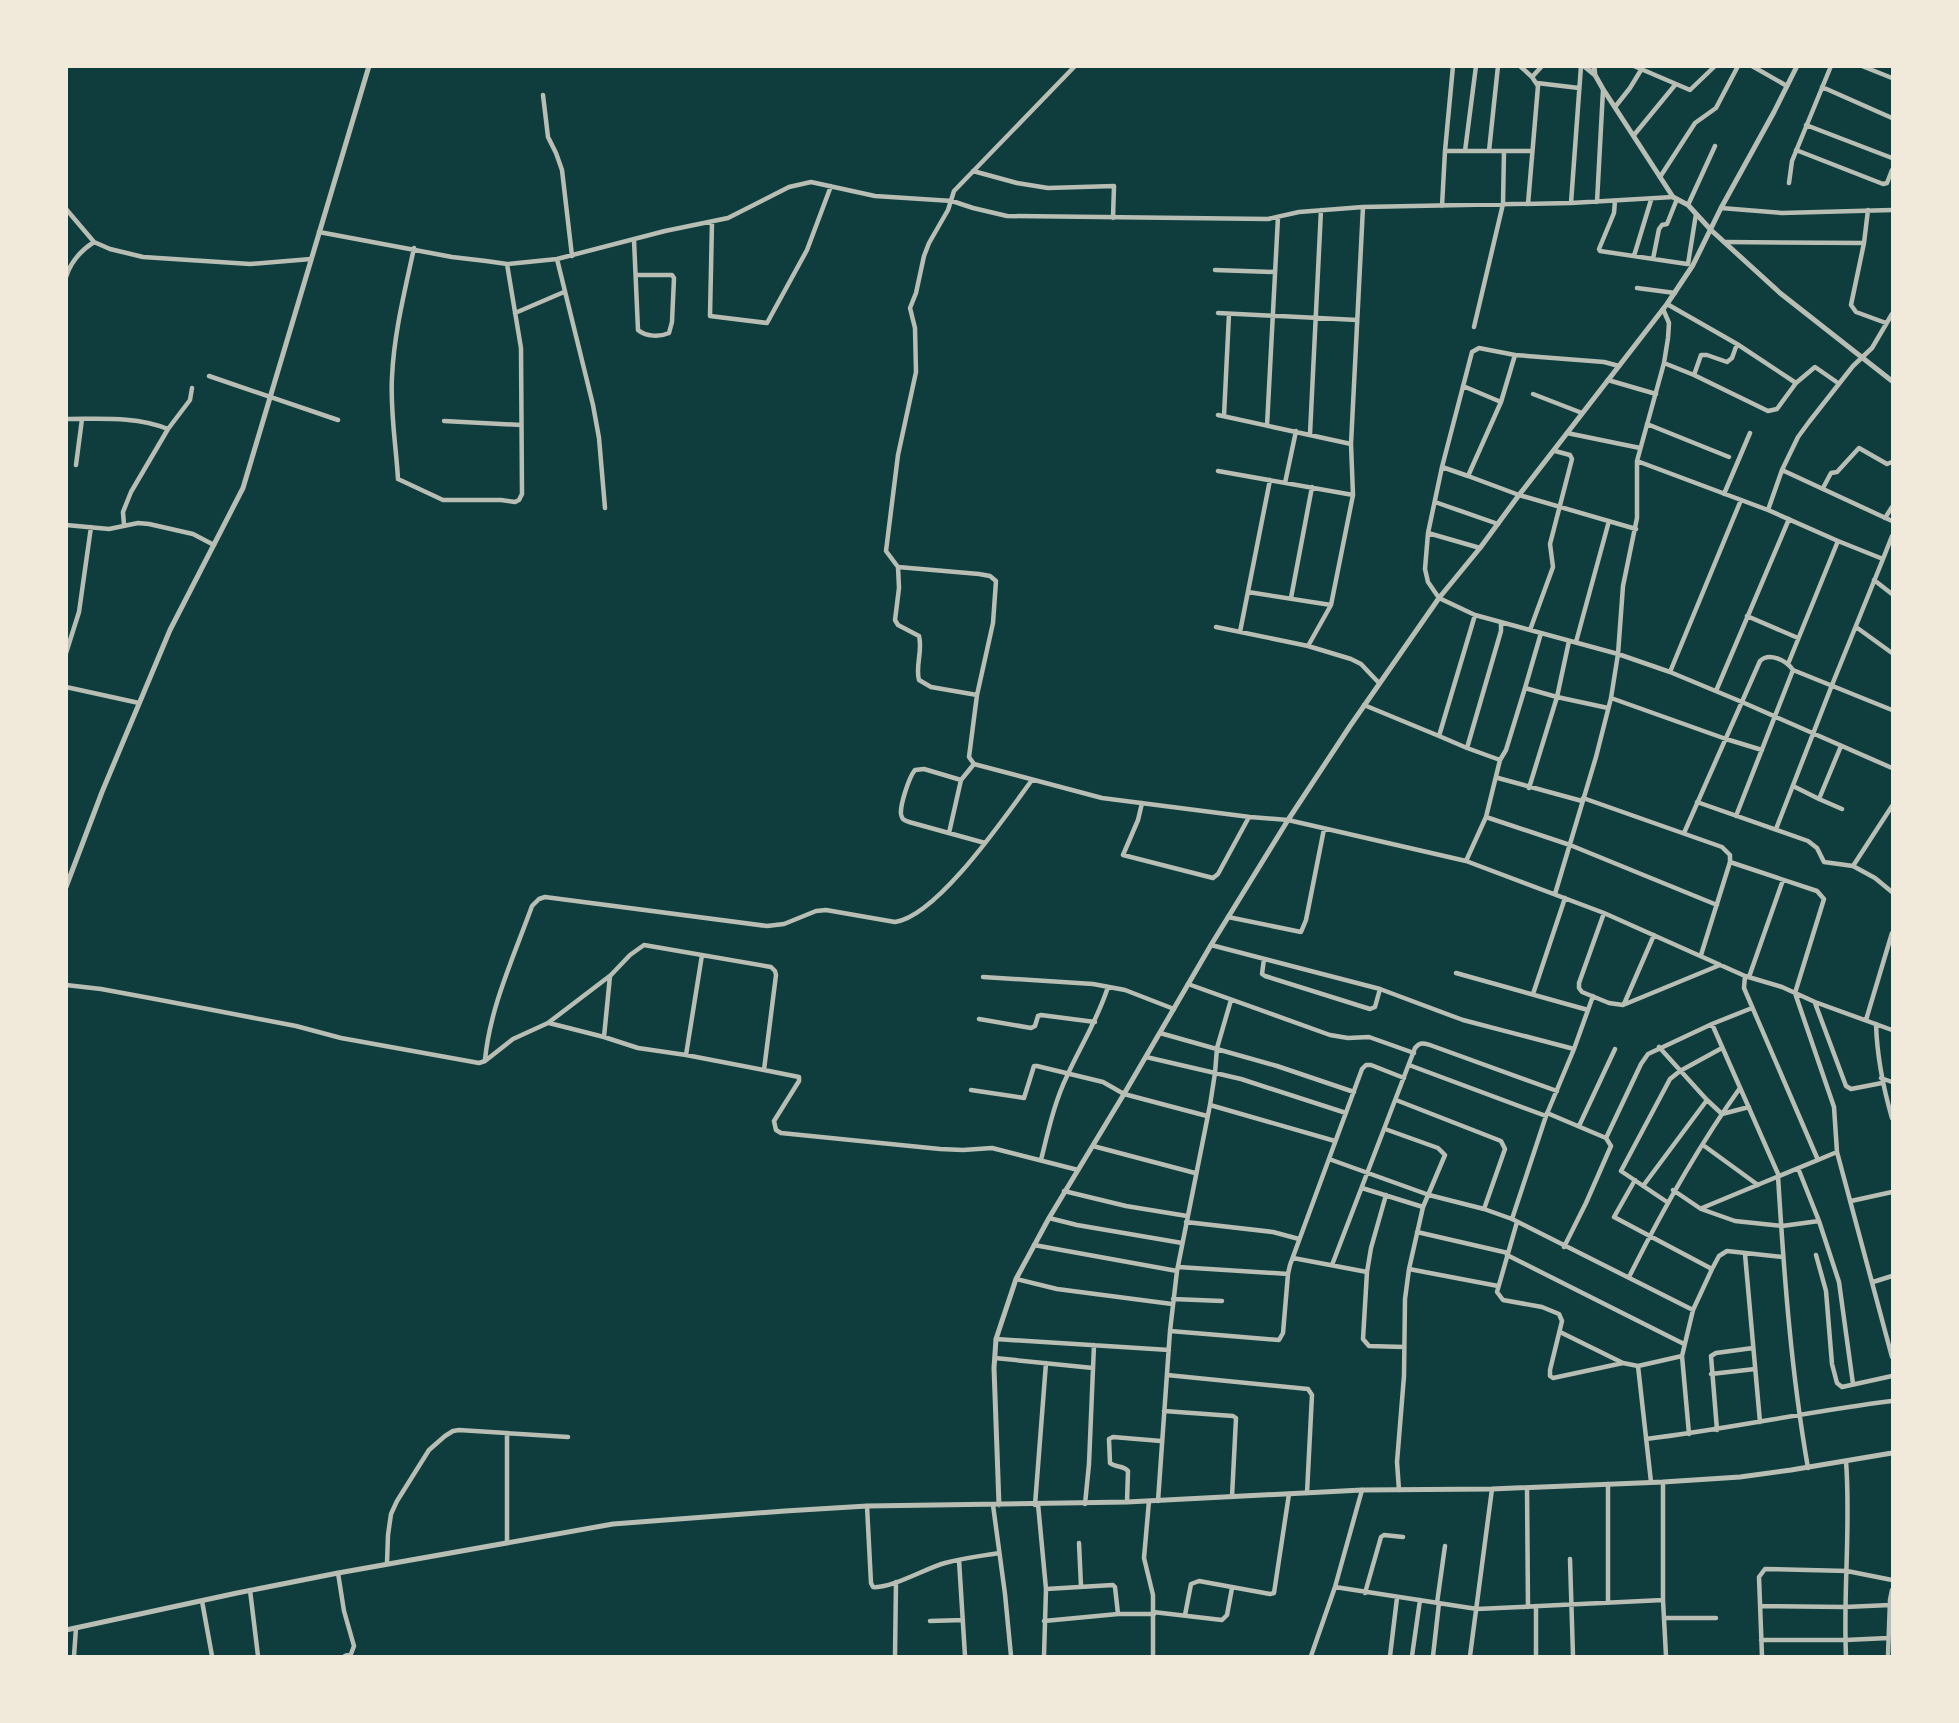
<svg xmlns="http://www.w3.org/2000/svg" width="1959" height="1723" font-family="Commissioner,sans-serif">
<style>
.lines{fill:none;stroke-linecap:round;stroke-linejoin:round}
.minor{stroke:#b8beb3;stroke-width:4.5}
.tertiary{stroke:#b8beb3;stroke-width:5}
</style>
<rect width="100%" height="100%" fill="#0f3d3e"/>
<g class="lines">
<!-- minor -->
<path class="minor" d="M1520 66 1532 77 1538 86 1528 204
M1634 66 1690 90 1715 66
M1752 66 1787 86
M1862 66 1892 78
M1532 77 1542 66
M1537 83 1579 88
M1822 87 1892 118
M543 95 548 137 556 153 562 170 572 256
M1615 107 1630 88 1641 70
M1806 125 1892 158
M1634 135 1675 85
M1796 150 1883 184 1887 183 1892 170
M1445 151H1531
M1465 151 1476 66
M1489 151 1498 66
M973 171 1017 183 1048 188 1114 186 1113 218
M1660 177 1695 123 1716 108 1738 66
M1789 183 1792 161 1831 66
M1615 201 1614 213 1599 249 1600 251 1687 264
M1597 202 1603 90
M1571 203 1581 66
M1688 205 1715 146
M1442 206 1445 151 1453 66
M1721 208 1782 213 1892 210
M66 209 94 242 110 249 143 257 250 264 311 259
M1868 210 1864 243 1851 305 1856 312 1886 323
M712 222 710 316 767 323 807 250 831 186
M319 232 452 257 486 261 507 264 557 259 665 231 728 218 789 187 811 182 875 196 952 201 973 208 1007 216 1268 219 1299 212 1363 207 1571 203 1673 197
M634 240 638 330C646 337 660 337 669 333L672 322 674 278 672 275H637
M1726 242 1864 243
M414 248C405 290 394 333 392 377 390 411 396 445 398 479L443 500H501L515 502 519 500 522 494 521 348 507 264
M1634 256 1651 200
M557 259 593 405 599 438 605 508
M1653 259 1659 229 1662 225 1667 224 1677 199
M1688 264 1696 214
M1215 270 1275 272
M66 277C71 261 80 251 94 242
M1637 288 1675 293
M1667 304 1737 344 1796 383 1815 367 1838 383
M515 313 564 292
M1218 313 1357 320
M1892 314 1872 348 1853 366 1809 422 1798 437 1782 470 1892 521
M1474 327 1503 204 1504 151
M1664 363 1694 375 1768 411 1777 409 1796 383
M1694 375 1701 355H1707L1727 362 1732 358 1737 344
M209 376 338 420
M1608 380 1656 394
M1463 386 1501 402 1515 355
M1533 394 1582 413
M1218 415 1351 444
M1224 416 1229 314
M66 419C101 419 136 416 168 429
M444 421 521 425
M1647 424 1729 457
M1267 426 1278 217
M1567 433 1640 448
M1310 434 1321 210
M1637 461 1768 510 1838 541
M76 465 82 419
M1442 467 1468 476 1501 402
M1218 471 1353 495
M1468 476 1519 495 1636 529
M1285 483 1296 431
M1823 488 1831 473 1837 472 1859 448 1887 464 1892 462
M1724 494 1750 433
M1435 502 1498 524
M1768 510 1782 470
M1885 518 1892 507
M66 525 109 529 138 523 149 524 193 534 214 545
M124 525 123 512 131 492 168 429 190 400 192 388
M1428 533 1425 569 1428 582 1439 598 1475 615 1618 654 1670 672 1742 702 1892 768
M1480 548 1428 533 1442 467 1472 352 1479 348 1515 355 1604 362 1619 366
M1883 559 1892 536
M898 567 979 574 990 576 996 581 993 623 977 695 969 757 974 764 1102 798 1250 817 1288 820 1466 861 1604 913 1745 976 1782 987 1815 1002 1892 1030
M1874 580 1892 594
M1248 592 1331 605
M1291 598 1312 487
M1475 615 1439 736 1467 748 1501 631V623
M1747 616 1798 638
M1216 627 1308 646 1351 659 1361 664 1379 683
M1856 627 1892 653
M1530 630 1553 567 1550 544 1572 459 1570 455 1555 451
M1240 632 1270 480
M1541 633 1525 688 1557 697 1569 641
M1576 642 1609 521
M1308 646 1331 605 1353 495 1351 444 1363 207
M66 653 79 612 91 527
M1670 672 1741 500
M66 687 139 703
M1716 691 1789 519
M977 695 931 687 919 680C915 666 923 651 919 636L898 625 895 620 899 588 898 567 886 551 898 455 916 372 915 328 910 308 916 293 924 256 929 243 948 210 954 191 1075 66
M1611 698 1726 739 1762 750
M1364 705 1439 736
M1467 748 1500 760 1486 817 1570 845 1717 905
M1500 760 1506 750 1525 688
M974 764 961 780 924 769 915 770C909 777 900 805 901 814 902 820 904 820 909 822L985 843
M1498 778 1582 801
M1793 786 1819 799 1841 746
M1529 788 1557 697 1608 708
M1583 798 1722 847 1730 855V862L1701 955
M1819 799 1842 809
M1697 802 1808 841 1817 848 1824 862 1853 866 1875 878 1892 892
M1142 803 1138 820 1123 855 1213 878 1218 874 1249 817
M1736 816 1793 670
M1776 829 1832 685 1883 559 1838 541 1788 664
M949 833 961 780
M1684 833 1760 661C1769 652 1786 660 1793 670L1892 710
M1466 861 1486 817
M1730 862 1817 891 1824 899 1795 993 1834 1107 1837 1152 1892 1357
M1853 866 1892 806
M1555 894 1596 757 1611 698 1618 654 1623 586 1637 518V461L1664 363 1668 338 1669 323 1663 309
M1604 913 1579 983V988L1582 992 1609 1003 1623 1005 1720 965
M1228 917 1301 932 1306 920 1324 829
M1211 945 1380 989 1463 1020 1574 1049
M1264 959 1262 974 1265 976 1370 1009 1375 1007 1380 989
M1456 973 1588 1010
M1745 976 1744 988 1818 1160
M983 977 1093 984 1125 990 1174 1009
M1749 977 1783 880
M1188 984 1330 1035 1348 1038 1369 1037 1414 1053
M66 985 101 989 155 999 296 1026 341 1038 479 1063 485 1061 513 1039 548 1023 611 975 630 955 644 945 771 967 775 971 776 975 764 1070 799 1077V1081L774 1121 776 1130 781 1133 940 1149 963 1150 992 1148 1078 1170
M1533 994 1565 898
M1815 1003 1846 1086 1851 1089 1882 1083
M1624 1004 1654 935
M979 1019 1031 1028 1035 1026 1038 1016 1041 1015 1095 1022
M1866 1020 1892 933
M549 1023 604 1037 638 1048 686 1055 764 1070
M1712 1024 1779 1176
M1876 1024C1877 1057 1883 1087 1892 1118
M1160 1033 1277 1066 1354 1092
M604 1037 610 976
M1659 1047 1707 1100 1722 1114 1749 1107
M686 1055 702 955
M1146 1057 1241 1079 1346 1113
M485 1060C490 1007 514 956 532 906L539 899 545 897 767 926 784 924 816 911 826 910 895 922C938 916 1006 815 1032 780
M1409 1065 1546 1116
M1881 1078 1892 1082
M971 1090 1024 1098 1034 1066H1037L1103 1082 1124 1094 1207 1116
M1396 1100 1501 1141 1505 1149 1484 1209
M1210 1105 1335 1141
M1547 1113 1606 1138 1611 1146 1586 1203 1564 1247
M1579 1126 1615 1049
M1385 1129 1438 1148 1445 1155 1423 1207 1409 1269 1405 1299 1404 1376 1397 1462 1399 1490
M1606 1138 1641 1064 1648 1054 1712 1024 1752 1008
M1703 1145 1758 1185
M1093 1146 1195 1173
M1329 1159 1429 1195 1484 1209 1512 1219 1693 1310
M1041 1160C1048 1132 1054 1103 1067 1076 1081 1045 1097 1021 1108 987
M1798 1168 1819 1221 1839 1282 1853 1384
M1778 1176C1784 1274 1791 1371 1808 1468
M1635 1180 1614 1217 1712 1269
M1643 1186 1707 1100
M1362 1188 1423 1207
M1673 1190 1701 1209 1735 1221 1782 1226 1819 1221
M1064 1191 1126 1206 1187 1216
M1386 1195 1371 1248 1367 1272 1363 1339 1369 1346 1404 1347
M1851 1201 1892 1192
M1667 1202 1621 1171 1670 1079 1680 1071 1722 1048
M1702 1208 1837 1152
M1049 1218 1077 1225 1182 1243
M1512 1219 1546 1116 1574 1049 1593 996
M1186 1222 1273 1232 1299 1239
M1517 1222 1497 1292 1503 1300 1542 1307 1559 1314 1562 1321 1550 1370V1376L1553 1378 1623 1363
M1417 1232 1508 1253
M1034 1245 1177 1271
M1745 1254 1760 1422
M1507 1255 1684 1344
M1816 1255 1826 1291 1832 1364 1837 1383 1842 1387 1892 1376
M1293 1258 1367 1272
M1332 1265 1415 1048C1420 1042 1423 1043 1430 1045L1557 1091
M1178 1267 1288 1274
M1409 1269 1498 1286
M1629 1277C1662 1211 1697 1148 1740 1088
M1016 1279 1057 1289 1172 1304
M1873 1282 1892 1276
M1173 1299 1222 1301
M1170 1331 1279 1340 1283 1333 1288 1274 1290 1265 1362 1069 1366 1065H1371L1404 1078
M1560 1332 1623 1363 1638 1366 1682 1356
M996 1339 1169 1350
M995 1358 1093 1368
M1638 1366 1651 1482
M1711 1374 1755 1369
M1167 1375 1308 1389 1312 1395 1307 1493
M1164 1411 1233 1416 1236 1418 1232 1497
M1717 1430 1711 1356 1716 1353 1753 1348
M1689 1434 1682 1356 1693 1310 1712 1269 1719 1256 1727 1251 1783 1257
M1646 1439C1729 1429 1810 1411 1892 1401
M1846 1461C1851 1526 1843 1591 1846 1656
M1663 1482V1600L1666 1656
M1527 1488 1528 1607
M1149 1501 1144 1558 1153 1595V1656
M1158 1501 1170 1331 1177 1271 1210 1105 1215 1073 1217 1048 1231 1000
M1127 1502 1128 1471C1123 1465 1116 1468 1110 1463L1109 1439 1113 1437 1161 1441
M1038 1504 1046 1589 1113 1585 1115 1587 1118 1614
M1085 1504 1089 1464 1094 1345
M993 1505 1005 1594 1011 1656
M1035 1505 1046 1363
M867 1506 871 1583 873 1587C891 1589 926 1568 945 1563 963 1558 981 1556 999 1553
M507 1543V1434
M1079 1543 1081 1586
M1570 1559 1573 1656
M959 1560 965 1656
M387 1563 388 1535 391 1514 397 1501 429 1450 445 1436 453 1431 459 1430 568 1437
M338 1573 344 1611 354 1646 351 1654 345 1656
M1335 1587 1477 1609 1663 1600
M250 1590 258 1656
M1365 1593 1381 1537 1384 1535 1403 1537
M202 1601 212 1656
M1437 1603 1445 1546
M1608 1603V1484
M1536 1606V1656
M1760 1606 1845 1607 1890 1605
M1153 1612 1222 1620 1227 1615 1232 1588
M1185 1615 1191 1584 1199 1581 1270 1594 1274 1593 1289 1494
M1664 1618H1716
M930 1621 963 1620
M1044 1621 1118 1614H1154
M1761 1640H1846L1888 1638
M74 1656 76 1628
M895 1656 896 1582
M1044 1656 1046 1589
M1311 1656 1335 1587 1362 1490
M1390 1656 1397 1598
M1412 1656 1420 1600
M1433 1656 1439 1603
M1470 1656 1492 1489
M1762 1656 1759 1577 1765 1569 1847 1571 1892 1580
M1888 1656 1890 1600 1892 1590"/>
<!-- tertiary -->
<path class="tertiary" d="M1584 66 1595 75
M1594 66 1595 75 1603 89 1673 197 1688 205 1711 230 1780 293 1892 381
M66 887 102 792 170 630 243 488 369 66
M999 1505 994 1368 996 1339 1016 1279 1049 1218 1124 1094 1211 945 1288 820 1350 726 1439 598 1480 548 1519 495 1667 304 1693 265 1721 208 1774 112 1797 66
M66 1630 237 1593 338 1573 613 1524 785 1511 867 1506 1127 1502 1362 1490 1492 1489 1663 1482 1740 1477 1791 1470 1892 1453"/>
</g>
<!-- border -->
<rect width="1959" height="1723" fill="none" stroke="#f1e9da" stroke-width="136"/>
</svg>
